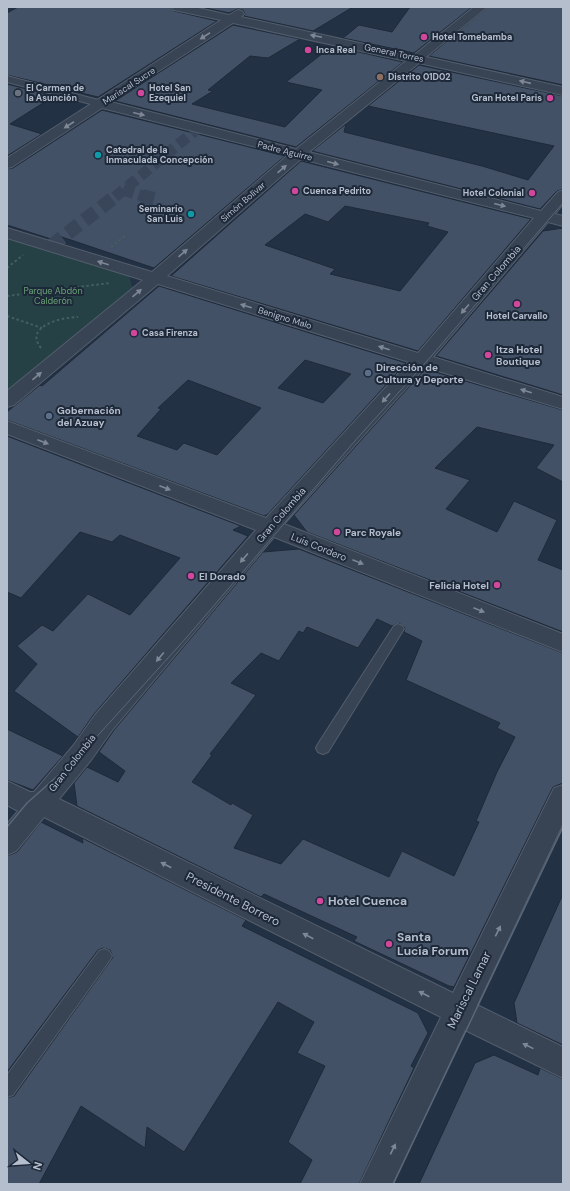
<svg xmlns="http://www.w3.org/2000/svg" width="570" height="1191" font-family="'DM Sans',sans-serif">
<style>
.green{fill:#254145}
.building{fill:#425166;stroke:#1f2a3a;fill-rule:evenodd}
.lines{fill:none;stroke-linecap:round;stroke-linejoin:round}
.pedestrian-tunnel-far1{stroke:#394659;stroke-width:11;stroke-dasharray:11 5.5;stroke-linecap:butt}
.pedestrian-tunnel{stroke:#394659;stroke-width:14;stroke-dasharray:14 7;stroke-linecap:butt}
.service-casing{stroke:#535e6d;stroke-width:2}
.pedestrian-casing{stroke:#535e6d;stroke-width:2}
.minor-casing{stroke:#535e6d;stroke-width:2}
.path{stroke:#445e61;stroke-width:2;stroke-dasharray:2.5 2.5;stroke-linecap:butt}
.service{fill:#384353;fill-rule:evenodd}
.pedestrian{fill:#384353;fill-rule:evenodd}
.minor{fill:#384353;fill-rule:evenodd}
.tram-far1{stroke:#59677a;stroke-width:1}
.tram{stroke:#59677a;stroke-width:1.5}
.oneway{fill:#7d8796}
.hotel-dot{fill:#d1479c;stroke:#1d2838;stroke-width:1.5}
.education-dot{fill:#8d6e63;stroke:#1d2838;stroke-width:1.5}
.worship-dot{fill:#6b7280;stroke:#1d2838;stroke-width:1.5}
.culture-dot{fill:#0f9aa8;stroke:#1d2838;stroke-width:1.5}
.service-dot{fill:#5c6f8a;stroke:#1d2838;stroke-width:1.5}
.labels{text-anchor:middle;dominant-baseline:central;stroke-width:4;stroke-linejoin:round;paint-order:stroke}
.far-poi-label{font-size:9px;font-weight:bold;fill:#b5becd;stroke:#1d2838;text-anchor:start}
.far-street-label{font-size:9px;fill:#b5becd;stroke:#1d2838}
.far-park-label{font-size:9px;fill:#69a076;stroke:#1d2838}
.street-label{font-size:10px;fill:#b5becd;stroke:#1d2838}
.poi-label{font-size:10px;font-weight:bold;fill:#b5becd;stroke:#1d2838;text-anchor:start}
.near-street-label{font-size:12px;fill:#b5becd;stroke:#1d2838}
.near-poi-label{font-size:12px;font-weight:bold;fill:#b5becd;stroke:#1d2838;text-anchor:start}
</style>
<rect width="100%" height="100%" fill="#233144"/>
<!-- green -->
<path class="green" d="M7 234 128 272 133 290 7 393Z"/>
<!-- building -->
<path class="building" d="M18 7H171L174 11 217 21 98 97 7 75V13Z
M201 7H353L313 31 244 16 245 14 243 10 238 9 229 13Z
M410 7H472L414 53 343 38 359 25 392 32Z
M488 7H563V85L429 56Z
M233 25 300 39 268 58 250 56 208 90 213 91 192 104 285 127 322 90 286 82 332 46 403 62 296 147 115 101Z
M419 65 563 96V189L557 191 540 209 312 151 346 124 344 132 482 166 528 180 554 146 368 106Z
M7 84 54 96 10 124 42 134 7 156Z
M102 110 285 156 154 268 59 236 54 240 7 225V169L13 168Z
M301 161 531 219 418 351 171 276ZM345 206 429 223 427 226 448 232 400 291 330 274 335 269 265 245 305 214 328 222Z
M563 228V395L436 356 543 231Z
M159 286 406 363 268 514 264 516 7 420V412L13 407 40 385 42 386ZM305 360 351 374 323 403 278 388ZM188 380 261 408 217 455 184 443 177 450 137 436 161 409 158 408Z
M425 369 563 410V482L536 468 554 445 477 427 435 468 470 480 446 509 497 532 514 501 557 520 538 560 563 570V632L307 532 294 515Z
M7 436 241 526 233 530 248 536 94 714 78 737 14 691 37 664 17 646 42 625 53 631 88 594 130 615 180 558 120 535 112 542 80 532 21 598 7 592Z
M299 549 563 653V783L553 787 454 987 449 986 354 941 357 937 264 894 261 897 77 806 74 783 87 767 118 782 125 771 99 752 114 730 263 552ZM377 619 392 626 399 623 405 628 404 632 422 641 406 680 500 723 497 728 515 737 497 772 476 821 479 822 454 876 402 851 389 877 303 839 281 864 234 848 253 815 232 803 231 805 192 782 212 755 210 754 256 695 231 683 261 653 279 661 299 631 303 633 307 627 358 648Z
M7 729 63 756 33 790 7 780Z
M41 822 83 843 82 838 246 920 242 926 418 1013 428 1033 411 1066 414 1068 359 1184H300L312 1160 288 1142 325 1066 297 1053 314 1022 278 1002 184 1152 147 1127 145 1148 81 1106 39 1184H7V1098L14 1096 113 957 110 950 103 948 98 950 7 1072V856L17 852Z
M563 894V1045L517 1023 514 1003Z
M494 1055 538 1075 540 1068 563 1079V1184H419L475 1063Z"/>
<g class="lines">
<!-- pedestrian-tunnel-far1 -->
<path class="pedestrian-tunnel-far1" d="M123 190 146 197
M115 197 197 129"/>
<!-- pedestrian-tunnel -->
<path class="pedestrian-tunnel" d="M142 196 154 199
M51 246 116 196"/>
<defs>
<path id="service" d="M398 624 402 626 404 629 402 632 328 752 323 754 318 752 316 748 318 744 394 626Z
M104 949 109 951 112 956 109 961 13 1095 7 1097V1075L99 951Z"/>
<path id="pedestrian" d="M7 76 106 102 108 104 102 107 7 82Z"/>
<path id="minor" d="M172 7H194L229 15 238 10 242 11 244 14 241 17 414 55 474 7H487L426 57 563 87V95L419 63 309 152 541 211 558 192 563 190V204L555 214 563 216V226L548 222 433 357 563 397V409L425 367 284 524 563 634V652L274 537 113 729 91 760 59 799 453 993 554 788 563 785V823L477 1005 563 1047V1078L465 1030 393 1184H360L441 1017 44 817 16 851 7 855V824L18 811 7 805V781L30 792H34L73 746 95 715 256 530 7 434V421L266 518 409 362 158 284 14 405 7 407V391L143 280 7 238V228L152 272 288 155 102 108 12 167 7 168V158L221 20 174 10ZM233 23 406 61 296 149 111 102ZM301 159 534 218 418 353 167 276Z"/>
</defs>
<!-- service casing -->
<use href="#service" class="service-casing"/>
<!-- pedestrian casing -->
<use href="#pedestrian" class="pedestrian-casing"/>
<!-- minor casing -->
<use href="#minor" class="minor-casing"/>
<!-- path -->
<path class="path" d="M111 247 126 235
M7 268 23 255
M7 296 110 283
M7 316 42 328
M41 348C23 326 63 317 78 317"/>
<!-- service -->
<use href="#service" class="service"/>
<!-- pedestrian -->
<use href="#pedestrian" class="pedestrian"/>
<!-- minor -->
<use href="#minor" class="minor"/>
<!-- tram-far1 -->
<path class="tram-far1" d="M60 774 82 753 187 637 354 442 427 361 563 203"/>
<!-- tram -->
<path class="tram" d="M7 827 27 803 61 773
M393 1184 563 827"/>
</g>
<!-- one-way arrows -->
<defs><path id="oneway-solid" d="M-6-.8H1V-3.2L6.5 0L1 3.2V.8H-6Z"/></defs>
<g class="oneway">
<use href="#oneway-solid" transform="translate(205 36) rotate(147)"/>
<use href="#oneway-solid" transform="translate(316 36) rotate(-168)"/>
<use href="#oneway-solid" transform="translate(525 82) rotate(-167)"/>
<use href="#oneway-solid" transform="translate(139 114) rotate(14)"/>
<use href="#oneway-solid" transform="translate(69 125) rotate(147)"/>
<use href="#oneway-solid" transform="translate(333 163) rotate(15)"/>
<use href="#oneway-solid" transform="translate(282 169) rotate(-41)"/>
<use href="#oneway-solid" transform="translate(500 205) rotate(14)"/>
<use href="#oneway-solid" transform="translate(183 253) rotate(-41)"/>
<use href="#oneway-solid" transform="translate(103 263) rotate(-163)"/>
<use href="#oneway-solid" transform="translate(137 293) rotate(-40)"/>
<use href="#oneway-solid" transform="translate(246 306) rotate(-163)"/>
<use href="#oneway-solid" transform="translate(465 309) rotate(131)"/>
<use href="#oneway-solid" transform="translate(384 348) rotate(-163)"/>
<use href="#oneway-solid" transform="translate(37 376) rotate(-40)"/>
<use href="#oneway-solid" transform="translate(526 391) rotate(-163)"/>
<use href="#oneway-solid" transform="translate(386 398) rotate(132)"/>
<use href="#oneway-solid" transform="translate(43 442) rotate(21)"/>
<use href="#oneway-solid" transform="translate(165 488) rotate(21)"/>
<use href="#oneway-solid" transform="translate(244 558) rotate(130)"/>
<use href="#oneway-solid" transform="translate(358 562) rotate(22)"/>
<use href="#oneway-solid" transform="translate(479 610) rotate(22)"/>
<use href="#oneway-solid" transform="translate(160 657) rotate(130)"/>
<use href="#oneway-solid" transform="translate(166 865) rotate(-153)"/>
<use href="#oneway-solid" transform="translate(498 931) rotate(-64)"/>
<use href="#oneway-solid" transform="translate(308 936) rotate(-153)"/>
<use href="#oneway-solid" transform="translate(424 994) rotate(-153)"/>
<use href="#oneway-solid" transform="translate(528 1046) rotate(-154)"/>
<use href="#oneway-solid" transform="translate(393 1149) rotate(-64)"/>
</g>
<!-- markers -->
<g class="hotel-dot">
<circle cx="424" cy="37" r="4"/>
<circle cx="308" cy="50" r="4"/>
<circle cx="141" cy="93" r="4"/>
<circle cx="550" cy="98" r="4"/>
<circle cx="295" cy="191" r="4"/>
<circle cx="532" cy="193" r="4"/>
<circle cx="517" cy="304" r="4"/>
<circle cx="134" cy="333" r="4"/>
<circle cx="488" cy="355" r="4"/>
<circle cx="337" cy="532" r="4"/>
<circle cx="191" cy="576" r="4"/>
<circle cx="497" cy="585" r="4"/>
<circle cx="320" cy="901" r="4"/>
<circle cx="389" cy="944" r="4"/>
</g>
<circle class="education-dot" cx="380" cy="77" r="4"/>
<circle class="worship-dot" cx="18" cy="93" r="4"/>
<g class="culture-dot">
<circle cx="98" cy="155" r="4"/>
<circle cx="191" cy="214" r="4"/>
</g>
<g class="service-dot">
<circle cx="368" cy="373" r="4"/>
<circle cx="49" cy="416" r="4"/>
</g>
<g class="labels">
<!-- far-poi labels -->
<g class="far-poi-label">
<text x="432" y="37">Hotel Tomebamba</text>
<text x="316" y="50">Inca Real</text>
<text x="388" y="77">Distrito 01D02</text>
<text x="26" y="88">El Carmen de<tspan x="26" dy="10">la Asunción</tspan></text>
<text x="149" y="88">Hotel San<tspan x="149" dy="10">Ezequiel</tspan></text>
<text x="542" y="98" text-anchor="end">Gran Hotel Paris</text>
<text x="106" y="150">Catedral de la<tspan x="106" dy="10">Inmaculada Concepción</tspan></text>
<text x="303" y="191">Cuenca Pedrito</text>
<text x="524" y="193" text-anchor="end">Hotel Colonial</text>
<text x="183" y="209" text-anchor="end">Seminario<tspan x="183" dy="10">San Luis</tspan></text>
<text x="517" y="316" text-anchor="middle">Hotel Carvallo</text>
<text x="142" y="333">Casa Firenza</text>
</g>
<!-- far-street labels -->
<g class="far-street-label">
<text transform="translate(394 53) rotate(12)">General Torres</text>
<text transform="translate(129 86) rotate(-33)">Mariscal Sucre</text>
<text transform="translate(285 151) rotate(14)">Padre Aguirre</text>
<text transform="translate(243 202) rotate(-41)">Simón Bolívar</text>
<text transform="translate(285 318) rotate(17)">Benigno Malo</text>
</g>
<!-- far-park labels -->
<g class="far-park-label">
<text x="53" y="291">Parque Abdón<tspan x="53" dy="10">Calderón</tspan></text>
</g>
<!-- street labels -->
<g class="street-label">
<text transform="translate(496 273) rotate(-49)">Gran Colombia</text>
<text transform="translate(281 515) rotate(-49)">Gran Colombia</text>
<text transform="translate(319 547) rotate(22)">Luis Cordero</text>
<text transform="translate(72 763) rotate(-52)">Gran Colombia</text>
</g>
<!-- poi labels -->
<g class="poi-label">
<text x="496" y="349">Itza Hotel<tspan x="496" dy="12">Boutique</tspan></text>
<text x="376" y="367">Dirección de<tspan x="376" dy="12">Cultura y Deporte</tspan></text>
<text x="57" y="410">Gobernación<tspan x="57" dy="12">del Azuay</tspan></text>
<text x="345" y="532">Parc Royale</text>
<text x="199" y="576">El Dorado</text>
<text x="489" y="585" text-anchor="end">Felicia Hotel</text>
</g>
<!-- near-street labels -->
<g class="near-street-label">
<text transform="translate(233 899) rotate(27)">Presidente Borrero</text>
<text transform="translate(469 990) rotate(-64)">Mariscal Lamar</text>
</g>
<!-- near-poi labels -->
<g class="near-poi-label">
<text x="328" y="901">Hotel Cuenca</text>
<text x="397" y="937">Santa<tspan x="397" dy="14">Lucía Forum</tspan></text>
</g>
</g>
<!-- border -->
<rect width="570" height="1191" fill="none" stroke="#b5becd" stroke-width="16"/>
<!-- north arrow -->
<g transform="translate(28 1163) rotate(107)" stroke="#1d2838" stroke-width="3" paint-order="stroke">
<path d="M0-3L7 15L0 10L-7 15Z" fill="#b5becd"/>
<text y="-6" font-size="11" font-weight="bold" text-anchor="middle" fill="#b5becd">N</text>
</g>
</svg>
